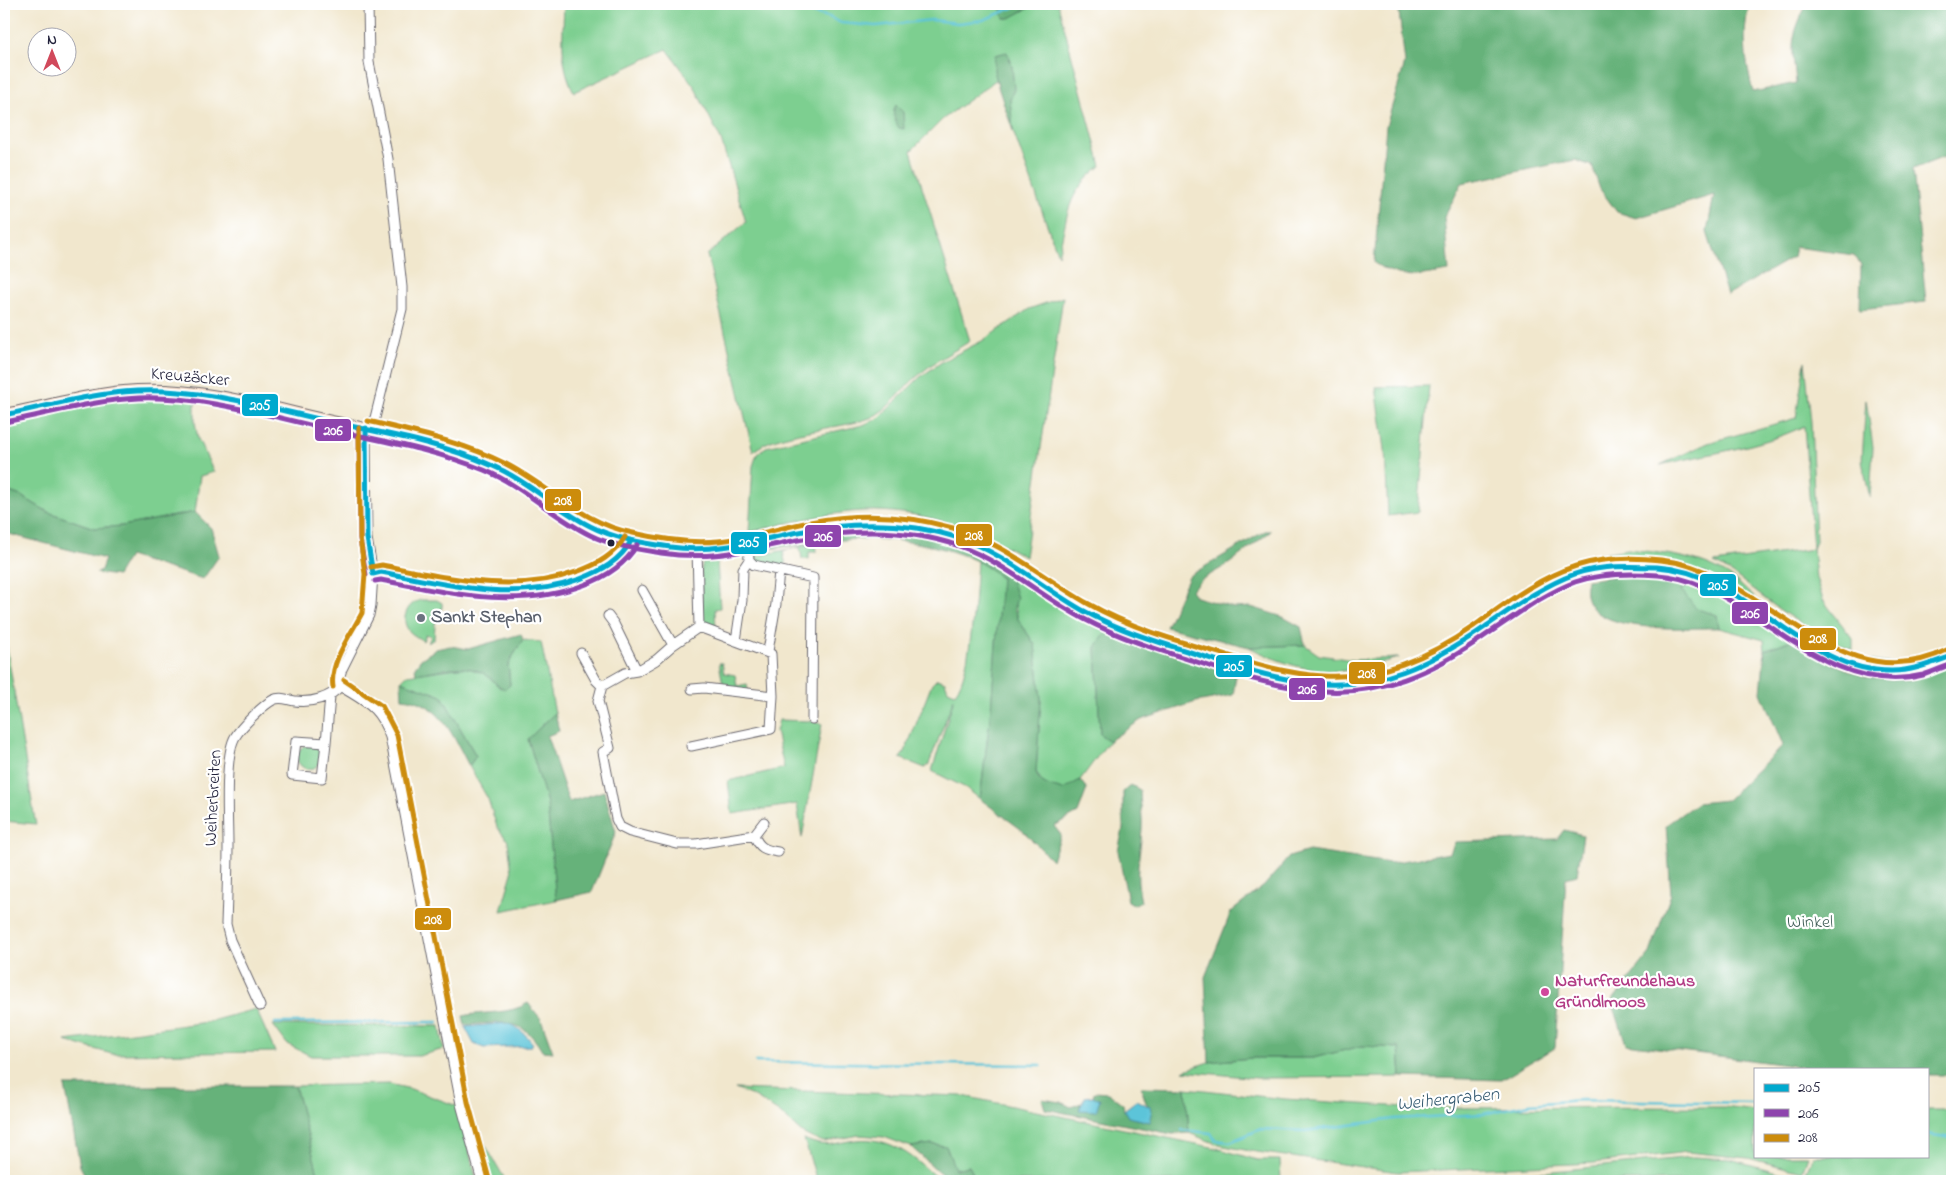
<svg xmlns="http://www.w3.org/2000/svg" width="1956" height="1185" font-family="'Indie Flower',sans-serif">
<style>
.green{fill:#7dcf90;stroke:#507866}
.forest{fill:#66b27a;stroke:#446a5a}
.water{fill:#5cc4d9;stroke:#3f738a}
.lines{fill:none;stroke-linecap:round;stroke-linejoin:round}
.stream{stroke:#5cc4d9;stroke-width:2.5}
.street-casing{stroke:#6a676e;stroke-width:11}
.secondary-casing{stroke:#6a676e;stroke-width:14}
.street{stroke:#fff;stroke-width:9}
.secondary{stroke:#fde4d1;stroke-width:12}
.bus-1-casing{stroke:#fff;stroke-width:9}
.bus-2-casing{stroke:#fff;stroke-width:9}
.bus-3-casing{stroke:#fff;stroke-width:9}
.bus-1{stroke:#00a9ce;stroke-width:5}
.bus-2{stroke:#8e44ad;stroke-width:5}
.bus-3{stroke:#cc8c0c;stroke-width:5}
.bus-dot{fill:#22223b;stroke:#fff;stroke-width:2}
.worship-dot{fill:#6b7280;stroke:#fff;stroke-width:2}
.hotel-dot{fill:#d1479c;stroke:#fff;stroke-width:2}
.labels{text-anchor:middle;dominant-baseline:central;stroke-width:4.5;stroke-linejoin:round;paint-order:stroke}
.street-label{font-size:18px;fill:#22223b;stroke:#fff}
.worship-label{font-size:18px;font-weight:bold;fill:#5b616d;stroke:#fff;text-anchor:start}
.park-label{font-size:18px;fill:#425f59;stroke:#fff}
.hotel-label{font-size:18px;font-weight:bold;fill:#b23c85;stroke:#fff;text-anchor:start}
.water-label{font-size:19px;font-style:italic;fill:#365b72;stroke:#fff}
.line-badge{stroke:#fff;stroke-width:2}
.badge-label{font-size:14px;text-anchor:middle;font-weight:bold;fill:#fff}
</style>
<rect width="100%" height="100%" fill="#fff"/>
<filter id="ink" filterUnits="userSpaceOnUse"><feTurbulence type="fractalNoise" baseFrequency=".02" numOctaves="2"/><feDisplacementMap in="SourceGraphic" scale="10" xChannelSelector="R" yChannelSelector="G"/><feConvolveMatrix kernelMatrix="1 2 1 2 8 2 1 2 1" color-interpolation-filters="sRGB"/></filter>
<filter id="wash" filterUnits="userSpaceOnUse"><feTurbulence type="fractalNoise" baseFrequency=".0096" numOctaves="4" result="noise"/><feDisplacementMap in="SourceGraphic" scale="20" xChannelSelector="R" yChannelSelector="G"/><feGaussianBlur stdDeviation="1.12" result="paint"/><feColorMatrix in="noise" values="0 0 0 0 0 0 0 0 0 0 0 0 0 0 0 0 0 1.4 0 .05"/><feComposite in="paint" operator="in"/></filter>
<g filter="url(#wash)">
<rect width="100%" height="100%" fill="#f1e7cd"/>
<!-- green -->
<path class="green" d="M564 4H999L1004 18H1009L1036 4H1058L1101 166C1065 194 1069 213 1058 255L1013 131 1010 100 1014 89 994 70 997 79 943 119 911 151 970 341C953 352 934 361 919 375 902 388 891 409 870 418 839 430 775 430 753 452L707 255 746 222 721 140 694 86 667 49 574 92C559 64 563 35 564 4Z
M1063 297 1025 557C978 528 918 509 862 511 824 513 785 524 749 532L753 466 757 454 766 447 863 425 879 418 919 378 943 361 982 341 1029 309Z
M1805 361 1811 422 1816 541 1813 549 1816 578 1823 600 1853 639V650C1822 637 1794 621 1768 601 1747 586 1737 574 1714 563L1813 549 1804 426C1762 447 1706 454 1660 465L1708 443 1796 418Z
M1429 386 1418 512 1388 516 1385 449 1376 387Z
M133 395 195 398V422L198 439 214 472 200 476 195 512 122 526 94 528 48 512 21 496 4 490V419L70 404Z
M1866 399 1873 447 1870 498 1862 461Z
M815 543 816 552H809V559H802L800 547 783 551 786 567 794 568 792 572 755 562 754 557Z
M1628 549C1663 553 1701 557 1731 577 1739 582 1746 591 1754 597 1766 608 1781 616 1795 625 1840 653 1881 675 1934 656L1937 660 1903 668 1868 665 1826 648 1705 573 1587 566 1584 560 1602 553Z
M977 561 994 571 1001 579 991 710 980 799 966 788 932 771 954 698 929 764 925 768 900 758 905 752 932 684 937 679 945 682 948 690 955 693C972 673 975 589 977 561Z
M717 562 720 608 715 609 716 630 704 624 702 615 701 569 703 563Z
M1007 566 1059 604 1107 631 1096 648 1100 734 1109 741 1080 780 1063 790 1044 785 1036 772 1041 699 1035 645 1018 619Z
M1696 583 1741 605 1794 639 1765 650 1764 640 1719 628 1717 615 1697 610 1680 590Z
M421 600H437L442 603V608L435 624 434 639 428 643 431 636 426 634 423 641C419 638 413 635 410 632 399 620 407 603 421 600Z
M4 630 35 820 36 824 4 821Z
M523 640 541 642 555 713 528 739 547 803 556 900 501 911 512 873 508 841 497 827 488 799 469 766 476 756 442 696 401 681 407 675 465 667 486 674 500 688 510 685 508 664Z
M1305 645 1319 655 1354 660 1399 658C1381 662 1361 670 1342 671 1309 673 1279 662 1249 647Z
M719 663H722L724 673 735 675 737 686 747 684 748 692 724 689Z
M779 720 811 721 822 724 802 838 797 804 732 814 728 781 784 768 776 731Z
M297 757a12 12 0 1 1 24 0a12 12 0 1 1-24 0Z
M256 1009 275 1052 112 1054 65 1041 207 1022Z
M273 1025 440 1026 444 1049 419 1056H311L287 1044Z
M1362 1046 1399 1048 1401 1077 1257 1078 1183 1071 1209 1062 1251 1058H1313Z
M389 1084 411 1089 457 1106 477 1181H320L295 1086Z
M1186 1088 1285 1099 1420 1108 1724 1107 1755 1111V1156H1808L1802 1172 1748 1158 1687 1152 1594 1163 1398 1172 1250 1151 1219 1145 1189 1133Z
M735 1089 963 1096 1216 1148 1257 1160H1280L1281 1181H977L969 1166 955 1169 932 1144 911 1147 884 1137 859 1135 824 1142 814 1139 802 1133 779 1112 753 1096Z
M1927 1110H1952V1181H1831L1805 1174 1813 1156H1927Z
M804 1139C826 1149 833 1143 856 1140 892 1136 916 1159 940 1181H817Z
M484 1143 506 1181H487L483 1162Z
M1693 1157 1730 1159 1810 1181H1495L1491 1174 1544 1172Z"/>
<!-- forest -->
<path class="forest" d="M999 4H1036L1010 18H1004Z
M1398 4H1750C1741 31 1746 65 1753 92L1796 83C1792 45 1789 40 1807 4H1952V154L1913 169 1926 302 1860 309 1861 265 1854 255 1795 247 1793 257 1727 295 1707 232 1714 195 1636 218 1617 212 1600 189 1592 166 1575 160 1462 183 1444 217 1449 271C1416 276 1403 281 1374 263L1386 126 1405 63Z
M1007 52 1012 66 1014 89 1010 100 1013 131 999 90 994 70 995 55Z
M896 105 903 112 904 129 899 128C895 121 891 112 896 105Z
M4 490 21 496 48 512 94 528 122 526 195 512 211 528 219 556 203 579 129 556 117 576 96 573 101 570 105 559 9 534 4 529Z
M835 531C878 531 923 531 965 546 979 551 993 559 1007 566L1017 598 1014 608 1018 619 1035 645 1041 699 1036 772C1040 785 1050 786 1063 790L1080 780 1087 789 1078 813 1054 826 1061 835 1052 860 1022 830 980 799 991 710 1001 578C986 563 965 555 944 549 880 532 823 540 758 551V546Z
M1265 531H1271L1230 563 1201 580 1191 590 1196 597 1234 608 1251 607 1283 617 1301 627 1305 645 1249 647 1166 627 1189 576Z
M1639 573C1659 574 1677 575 1696 583L1681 590 1697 609 1717 615 1719 628C1686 627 1572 638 1587 580Z
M1107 631 1236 676 1233 695 1196 702 1141 720 1109 741 1100 734 1096 647Z
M521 634 523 640 508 664 510 685 505 689C497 687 494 680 486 675 466 661 438 671 416 674L415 667 421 659 436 649 450 646 468 649Z
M1794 639 1834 664 1866 677 1910 681 1941 669 1952 662V1075H1927V1069H1819L1626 1044 1612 1001 1650 953 1671 894 1666 825 1697 803 1727 800 1783 745 1761 693 1765 650Z
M401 681 442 696 476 756 469 766C453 736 440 701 402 698Z
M555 713 559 731 547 736 569 802 604 791 616 832 592 892 556 900 547 803 528 739Z
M1131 785 1140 790C1140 803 1143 816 1142 829 1140 858 1134 871 1141 902L1135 905 1128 901 1118 851 1123 829V792Z
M1564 830 1583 835 1577 875 1566 878 1555 1048 1501 1080 1401 1077 1399 1048 1362 1046 1313 1058H1251L1209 1062 1205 977 1231 912 1264 886 1289 857 1309 851 1390 863 1450 853 1455 842 1557 839Z
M528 1003 541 1019 553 1052 542 1051C522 1015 500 1023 465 1025L463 1016C484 1011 509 1015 528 1003Z
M65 1086H295L320 1181H88L80 1166Z
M1141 1087 1186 1088 1189 1133 1172 1134 1045 1109 1042 1099 1061 1102 1071 1107 1081 1103 1079 1110 1100 1100 1093 1096 1094 1092 1108 1093 1123 1104 1124 1110 1150 1107 1146 1103Z
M932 1144 946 1146 955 1169 969 1166 977 1181H949L911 1147Z"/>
<!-- water -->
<path class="water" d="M508 1023C518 1027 527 1035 533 1044L531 1046 484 1048 474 1044 465 1027Z
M1093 1096 1100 1100 1096 1111 1079 1110 1085 1097Z
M1137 1100 1150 1107 1152 1114 1150 1122 1128 1117 1124 1110Z"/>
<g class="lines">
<!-- stream -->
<path class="stream" d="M775 4 829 17 841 23 876 26 932 20 958 23 983 20 1022 4
M275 1023 438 1022
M756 1062 1041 1065
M1182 1130 1211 1133 1215 1140 1230 1142 1261 1129 1305 1131 1394 1119 1483 1114 1529 1104 1581 1100 1755 1103
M1927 1134 1952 1138"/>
</g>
</g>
<g filter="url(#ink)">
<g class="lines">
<defs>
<path id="street" d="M368 4 369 62 388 159 402 287V309L372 430
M748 544 749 560 754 565 813 578 812 719
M697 549 699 627 673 645 656 660 637 671 625 673 602 686 598 701 610 748 603 752 616 819 620 827 630 832 677 844H696L754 835 764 822
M373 574 381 572C451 585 520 607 588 576 606 568 622 559 631 541
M642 590 673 645
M742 598 743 569 749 560
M776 603 779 571
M608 616 614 624 637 671
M736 641 742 600
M768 651 776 604
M581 653 596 680 602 686
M340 686C367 703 379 706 390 737L461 1104 482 1181
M692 689 704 688 773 696
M326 743 322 778 292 775 296 741 326 743 330 696
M691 746 771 729 773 696 771 654 699 627
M754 835C759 848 765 850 778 852
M260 1006 230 940 226 924C227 897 228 870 228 844 228 820 224 756 235 737 241 727 263 705 273 700 281 696 287 700 295 701 311 703 331 698 340 686L339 679 342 669 369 615 371 605 373 574 367 538 366 428"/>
<path id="secondary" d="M4 415C48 407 92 393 137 391 204 388 268 408 332 422 387 434 441 444 493 466 540 486 577 532 629 540 656 544 685 551 712 549 740 547 767 539 794 533 850 521 903 520 958 538 1005 553 1042 587 1084 611 1125 632 1167 645 1211 659 1248 670 1284 681 1323 684 1373 687 1419 671 1460 644 1498 620 1532 589 1576 574 1606 564 1638 566 1669 568 1693 570 1715 583 1736 595 1809 640 1863 700 1952 656"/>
</defs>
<!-- street casing -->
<use href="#street" class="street-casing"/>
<!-- secondary casing -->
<use href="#secondary" class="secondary-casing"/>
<!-- street -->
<use href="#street" class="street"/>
<!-- secondary -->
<use href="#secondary" class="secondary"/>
<defs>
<path id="bus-1" d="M4 415C48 406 92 393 137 391 204 388 268 408 332 422 386 434 442 443 493 466 528 481 556 509 590 526 615 539 643 543 670 547 713 553 751 542 793 533 848 522 904 520 958 538 1005 553 1041 587 1084 611 1117 629 1154 641 1190 652 1230 665 1270 678 1311 683 1377 691 1433 663 1485 627 1514 607 1542 586 1575 574 1601 565 1630 566 1657 567 1747 572 1802 672 1892 671 1913 671 1932 663 1952 656
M366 428 367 538 373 574
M373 574 381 572C448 585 514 603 580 579 601 571 620 561 631 541"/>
<path id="bus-2" d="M5 422C49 414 93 400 139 398 201 396 262 414 323 428 377 440 432 449 484 470 523 486 553 517 590 535 612 546 637 549 661 553 719 562 758 546 815 537 863 529 912 530 959 546 1005 562 1041 597 1084 619 1118 637 1155 649 1191 660 1230 673 1271 686 1312 690 1377 698 1434 672 1486 635 1515 616 1543 594 1575 582 1602 573 1630 573 1658 575 1690 577 1717 592 1744 609 1797 644 1854 692 1923 675 1933 672 1943 667 1952 664
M359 428 360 539 366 575
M375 581 381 580C449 593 516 610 584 585 606 577 625 565 637 545"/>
<path id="bus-3" d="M368 421C414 432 463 442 506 464 549 486 584 524 633 533 660 539 690 544 718 541 749 538 779 528 810 522 857 513 907 515 953 528 1003 542 1043 578 1087 603 1129 627 1176 641 1223 654 1255 664 1288 674 1323 676 1379 679 1428 658 1474 626 1506 603 1538 578 1576 566 1604 557 1633 557 1661 560 1765 570 1837 706 1949 649
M371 567 382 565C449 578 514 595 579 571 598 564 614 555 625 537
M344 680 382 706 397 735 468 1102 489 1179
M333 687C329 663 351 634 362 613L365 574 360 538 359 428"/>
</defs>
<!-- bus-1 casing -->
<use href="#bus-1" class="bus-1-casing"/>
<!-- bus-2 casing -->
<use href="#bus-2" class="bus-2-casing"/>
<!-- bus-3 casing -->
<use href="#bus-3" class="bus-3-casing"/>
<!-- bus-1 -->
<use href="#bus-1" class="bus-1"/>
<!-- bus-2 -->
<use href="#bus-2" class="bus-2"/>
<!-- bus-3 -->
<use href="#bus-3" class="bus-3"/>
</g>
</g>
<!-- markers -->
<circle class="bus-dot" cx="611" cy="543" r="4.5"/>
<circle class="worship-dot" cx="421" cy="618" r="5"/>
<circle class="hotel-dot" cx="1545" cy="992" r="5"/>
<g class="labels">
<!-- street labels -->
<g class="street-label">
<text transform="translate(190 378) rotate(5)">Kreuzäcker</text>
<text transform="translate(214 798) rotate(-87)">Weiherbreiten</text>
</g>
<!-- worship labels -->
<g class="worship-label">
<text x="431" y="618">Sankt Stephan</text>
</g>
<!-- park labels -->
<g class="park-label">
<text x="1810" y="923">Winkel</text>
</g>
<!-- hotel labels -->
<g class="hotel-label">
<text x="1555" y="982">Naturfreundehaus<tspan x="1555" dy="21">Gründlmoos</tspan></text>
</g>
<!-- water labels -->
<g class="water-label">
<text transform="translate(1448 1100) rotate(-6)">Weihergraben</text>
</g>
</g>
<g class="line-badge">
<rect x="241" y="393" width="38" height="24" rx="5" fill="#00a9ce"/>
<rect x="314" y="418" width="38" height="24" rx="5" fill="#8e44ad"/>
<rect x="544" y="488" width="38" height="24" rx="5" fill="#cc8c0c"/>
<rect x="955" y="523" width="38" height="24" rx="5" fill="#cc8c0c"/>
<rect x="804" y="524" width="38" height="24" rx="5" fill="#8e44ad"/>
<rect x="730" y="531" width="38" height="24" rx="5" fill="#00a9ce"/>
<rect x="1699" y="573" width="38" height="24" rx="5" fill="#00a9ce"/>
<rect x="1731" y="601" width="38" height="24" rx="5" fill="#8e44ad"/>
<rect x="1799" y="627" width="38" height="24" rx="5" fill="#cc8c0c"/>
<rect x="1215" y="654" width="38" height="24" rx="5" fill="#00a9ce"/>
<rect x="1348" y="661" width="38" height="24" rx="5" fill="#cc8c0c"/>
<rect x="1288" y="677" width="38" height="24" rx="5" fill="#8e44ad"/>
<rect x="414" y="907" width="38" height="24" rx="5" fill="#cc8c0c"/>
</g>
<g class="badge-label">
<text x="260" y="410">205</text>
<text x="333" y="435">206</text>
<text x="563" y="505">208</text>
<text x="974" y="540">208</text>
<text x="823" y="541">206</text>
<text x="749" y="547">205</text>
<text x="1718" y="590">205</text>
<text x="1750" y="618">206</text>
<text x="1818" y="643">208</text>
<text x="1234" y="671">205</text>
<text x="1367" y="678">208</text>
<text x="1307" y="694">206</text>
<text x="433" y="924">208</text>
</g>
<!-- margin -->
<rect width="1956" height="1185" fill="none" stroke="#fff" stroke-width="20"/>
<!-- legend -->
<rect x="1754" y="1068" width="175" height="90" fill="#ffffff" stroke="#a7a7b1"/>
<rect x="1764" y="1084" width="25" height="8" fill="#00a9ce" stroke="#a7a7b1"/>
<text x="1798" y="1092" font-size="15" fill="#22223b">205</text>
<rect x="1764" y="1109" width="25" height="8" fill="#8e44ad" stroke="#a7a7b1"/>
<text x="1798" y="1118" font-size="15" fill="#22223b">206</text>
<rect x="1764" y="1134" width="25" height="8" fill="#cc8c0c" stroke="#a7a7b1"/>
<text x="1798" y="1142" font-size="15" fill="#22223b">208</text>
<!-- north arrow -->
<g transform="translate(52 52)"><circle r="24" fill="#ffffff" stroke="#a7a7b1"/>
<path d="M0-4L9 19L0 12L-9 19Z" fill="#d1495b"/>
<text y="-8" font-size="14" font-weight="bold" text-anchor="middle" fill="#22223b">N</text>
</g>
</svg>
